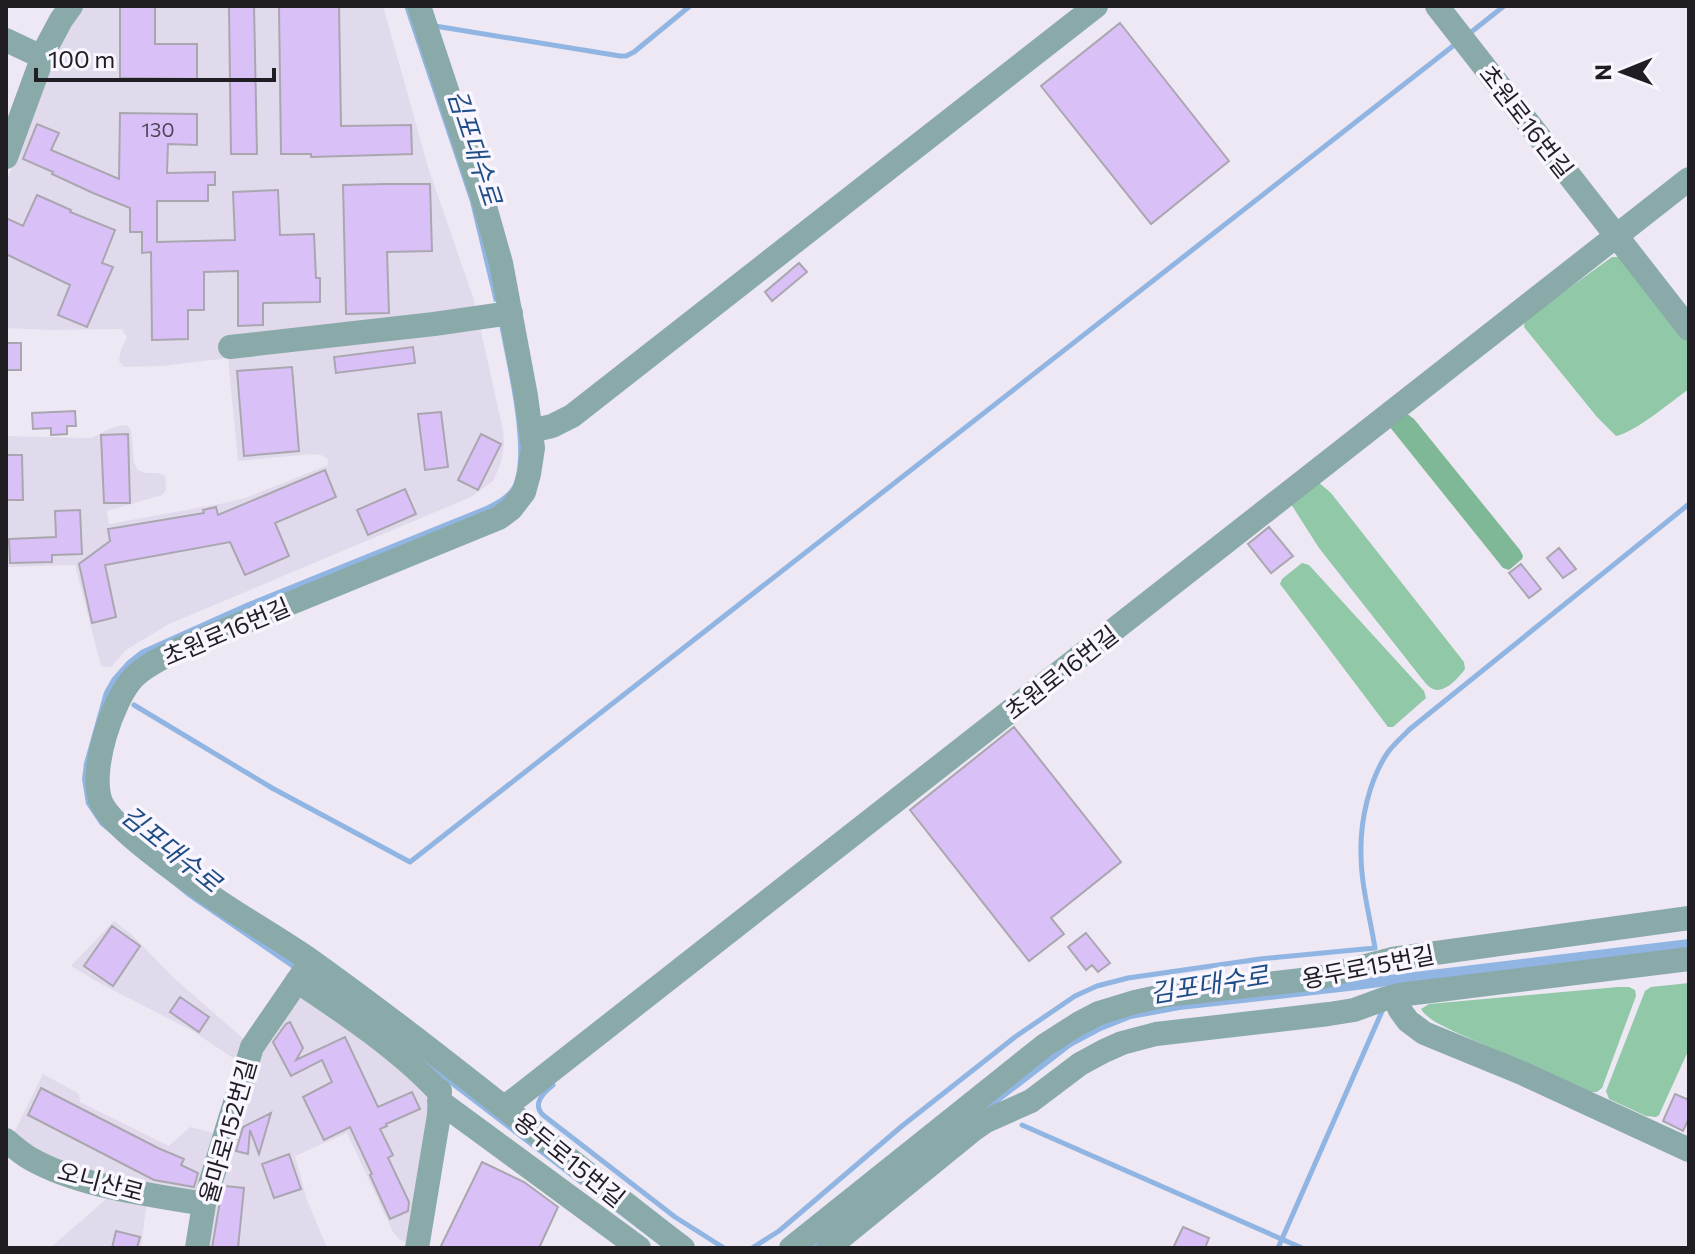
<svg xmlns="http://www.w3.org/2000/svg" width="1695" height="1254" font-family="Commissioner,'Noto Sans KR',sans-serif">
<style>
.built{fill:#e1daec}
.green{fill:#90c8a8}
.forest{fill:#7eb897}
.water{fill:#91b5e3}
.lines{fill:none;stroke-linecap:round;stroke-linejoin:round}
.stream{stroke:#91b5e3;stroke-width:5}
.building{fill:#d9c1f7;stroke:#aaa6b0;stroke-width:2}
.minor{stroke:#8aaaa9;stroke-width:24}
.labels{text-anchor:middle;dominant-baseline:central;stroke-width:7;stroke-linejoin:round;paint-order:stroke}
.number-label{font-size:20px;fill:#4e4757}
.street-label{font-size:24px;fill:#201e22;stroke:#f9f6ff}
.water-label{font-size:26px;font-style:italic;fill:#1e4d85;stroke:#f9f6ff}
</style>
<rect width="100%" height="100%" fill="#ede8f3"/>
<!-- built -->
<path class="built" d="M80 6H383L428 167 474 300 503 430 504 444 501 462 494 480 471 497 169 624 126 650 111 667 101 666 75 565 6 567V436L91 438 109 429 122 425 128 426 131 430 134 463 138 470 146 473H159L165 476 166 490 162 495 107 511 109 524 225 503 245 498 328 465V459L321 455 311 454 238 461 228 358 162 366 124 367 119 361 121 349 127 338 122 329 49 330 6 328V183L40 95 51 58Z
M114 921 131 934 175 979 247 1042 239 1062 191 1030 103 985 71 966Z
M300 989 430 1094 410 1243 400 1240 393 1232 347 1133 295 1156 307 1200 327 1248H203L257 1047Z
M43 1074 79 1094 80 1102 169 1146 190 1127 214 1133 198 1194 72 1172 11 1139Z
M112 1194 147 1200 141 1248H50Z"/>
<!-- green -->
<path class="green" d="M1612 257H1619L1689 338V389C1672 401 1634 433 1616 436L1597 417 1524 327 1525 320Z
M1317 481 1331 493 1464 662 1465 669C1459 677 1445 694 1433 689 1428 687 1423 680 1419 675L1319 548 1291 504Z
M1302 563 1309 565 1424 691 1426 698 1393 727H1388L1280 584 1282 579Z
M1689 983V1049L1659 1115 1656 1117 1646 1116 1609 1099 1606 1091 1645 991 1651 987Z
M1618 987H1629L1635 990 1636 996 1602 1088 1597 1092H1591L1453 1031C1442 1025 1428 1020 1421 1009L1429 1004Z"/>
<!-- forest -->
<path class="forest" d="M1406 413 1414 419 1520 550 1523 556 1522 559 1509 570 1503 568 1389 426Z"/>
<!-- water -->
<path class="water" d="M404 6H413L501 300 494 302 470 202Z
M506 323 527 445 510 501 145 659 93 794 247 926 676 1248H663L351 1009 188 897 100 825 86 804 82 779 84 763 104 692 112 678 127 661 141 650 246 603 486 506C496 501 510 494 514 482 527 446 506 363 499 324Z
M1689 939V948L1349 991 1180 1010 1131 1019 1101 1031 1071 1047 949 1141 817 1248H801L1051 1047 1119 1012 1265 990Z"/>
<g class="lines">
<!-- stream -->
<path class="stream" d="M435 26 620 56H626L634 52 690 6
M1470 33 1504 6
M134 705 272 788 410 862 1453 46
M1375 948C1370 917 1361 885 1361 854 1360 821 1369 780 1388 752 1394 744 1402 737 1410 729L1689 504
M553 1085C543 1093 532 1104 543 1115L675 1217 724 1248
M1022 1125 1302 1248
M752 1248 779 1231 902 1126 1015 1037 1075 996 1097 986 1128 978 1260 959 1375 948
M1278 1248 1383 1009"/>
</g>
<!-- building -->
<path class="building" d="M120 6H155V44H197V79L120 78Z
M229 6H254L257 154H231Z
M279 6H339L341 126 411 125 412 154 311 157V154H281Z
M1120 23 1229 161 1151 224 1041 86Z
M120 113 197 114V145L168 144 167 173 215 172V185H208V201H157V242L235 240 233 192 278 190 280 235 314 234 316 278H320V302L263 303V325L238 326V271L204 272V310H188V339L152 340 151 252 142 253V232H130V208L93 193 52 174 53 172 23 159 37 124 59 133 51 150 119 179Z
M385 184H430L432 251 387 252 389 313 346 314 343 185Z
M37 195 71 210 70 212 115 230 102 263 113 267 87 327 58 315 70 285 6 254V218L23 226Z
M799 263 807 272 772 301 765 292Z
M6 343H21V370H6Z
M413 347 415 363 336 373 334 357Z
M292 367 299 451 244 456 237 371Z
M75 411 76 426H67V434L51 435V428L33 429 32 413Z
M441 412 448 467 425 470 418 414Z
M128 434 130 503H104L101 435Z
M481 434 501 444 478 490 458 480Z
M6 455H22L23 500H6Z
M325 470 336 497 275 523 289 556 245 575 230 542 105 565 116 617 92 623 79 564 110 541 108 529 204 513 203 510 216 507 218 515Z
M405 489 416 514 368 535 357 510Z
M80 510 82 554 52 555V562L10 563 9 539 56 537 55 511Z
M1269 527 1293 556 1271 573 1248 544Z
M1559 548 1576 569 1563 578 1547 558Z
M1521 564 1541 589 1529 598 1509 573Z
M1014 727 1121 862 1051 918 1064 934 1029 961 910 810Z
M112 926 140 946 113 986 84 966Z
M1086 933 1110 963 1098 972 1092 965 1086 970 1068 947Z
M180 997 209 1017 199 1032 170 1012Z
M290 1022 303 1048 296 1060 345 1037 378 1107 412 1092 420 1109 386 1124 387 1126 380 1129 393 1155 388 1158 409 1202 408 1211 390 1219 370 1175 372 1174 350 1127 324 1140 303 1097 332 1082 322 1060 291 1076 273 1042 286 1024Z
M41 1088 158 1148 184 1159 181 1165 198 1173 194 1187 154 1180 28 1115Z
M1675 1094 1689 1100V1118L1683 1131 1663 1121Z
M271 1113 259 1154 250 1130 248 1154 236 1151 243 1127Z
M289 1154 301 1189 274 1198 262 1164Z
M482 1162 524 1182 558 1207 539 1248H440Z
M225 1186 244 1188 238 1248H212L219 1207Z
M1183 1227 1209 1238 1205 1248H1173Z
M116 1231 140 1237 137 1248H112Z"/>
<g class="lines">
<!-- minor -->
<path class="minor" d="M419 6 482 196 501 263 526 396 533 448 529 474 524 492 511 509 499 518 181 648C165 657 147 664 134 677 112 700 89 771 101 802 112 828 185 879 211 896 244 919 280 939 313 962 440 1053 559 1153 683 1248
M1437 6 1689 329
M6 40 42 57
M6 157 46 48 61 20 71 6
M230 347 434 324 511 313
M531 431 552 426 572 416 1096 6
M297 981C345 1013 400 1050 439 1092
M1394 997 1400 1010 1408 1021 1424 1033 1524 1074 1689 1150
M439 1101 639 1248
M505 1107 1689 179
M6 1140C14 1147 22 1154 31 1159 81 1187 148 1194 204 1204
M197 1248 204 1204 252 1047 311 961
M417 1248 439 1115 440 1091
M791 1248 1045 1045 1078 1024 1099 1013 1135 1002 1167 995 1319 978 1392 959 1689 918
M828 1248 973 1130 986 1121 1031 1101 1080 1064 1104 1051 1122 1043 1156 1034 1329 1014 1354 1010 1384 999 1399 995 1689 959"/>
</g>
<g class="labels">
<!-- number labels -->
<g class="number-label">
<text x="158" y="129">130</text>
</g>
<!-- street labels -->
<g class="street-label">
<text transform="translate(1527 121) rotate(52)">초원로16번길</text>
<text transform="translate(226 631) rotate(-23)">초원로16번길</text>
<text transform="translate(1061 672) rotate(-38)">초원로16번길</text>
<text transform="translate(1368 966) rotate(-11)">용두로15번길</text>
<text transform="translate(227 1131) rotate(-74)">율마로152번길</text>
<text transform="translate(570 1159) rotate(39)">용두로15번길</text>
<text transform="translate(101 1181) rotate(15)">오니산로</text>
</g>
<!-- water labels -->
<g class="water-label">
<text transform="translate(476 147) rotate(72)">김포대수로</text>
<text transform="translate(172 848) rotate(39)">김포대수로</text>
<text transform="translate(1209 983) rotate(-9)">김포대수로</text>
</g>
</g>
<!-- border -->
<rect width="1695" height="1254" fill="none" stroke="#201e22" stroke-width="16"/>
<!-- north arrow -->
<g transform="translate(1623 72) rotate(269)" stroke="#f9f6ff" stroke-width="6" paint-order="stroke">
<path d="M0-6L14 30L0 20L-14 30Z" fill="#201e22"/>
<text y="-12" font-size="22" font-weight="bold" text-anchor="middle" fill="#201e22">N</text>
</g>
<!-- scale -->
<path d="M36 68v12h238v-12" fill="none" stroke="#201e22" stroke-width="4"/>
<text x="48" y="68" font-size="24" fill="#201e22" stroke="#f9f6ff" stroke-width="6" paint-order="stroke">100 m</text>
</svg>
